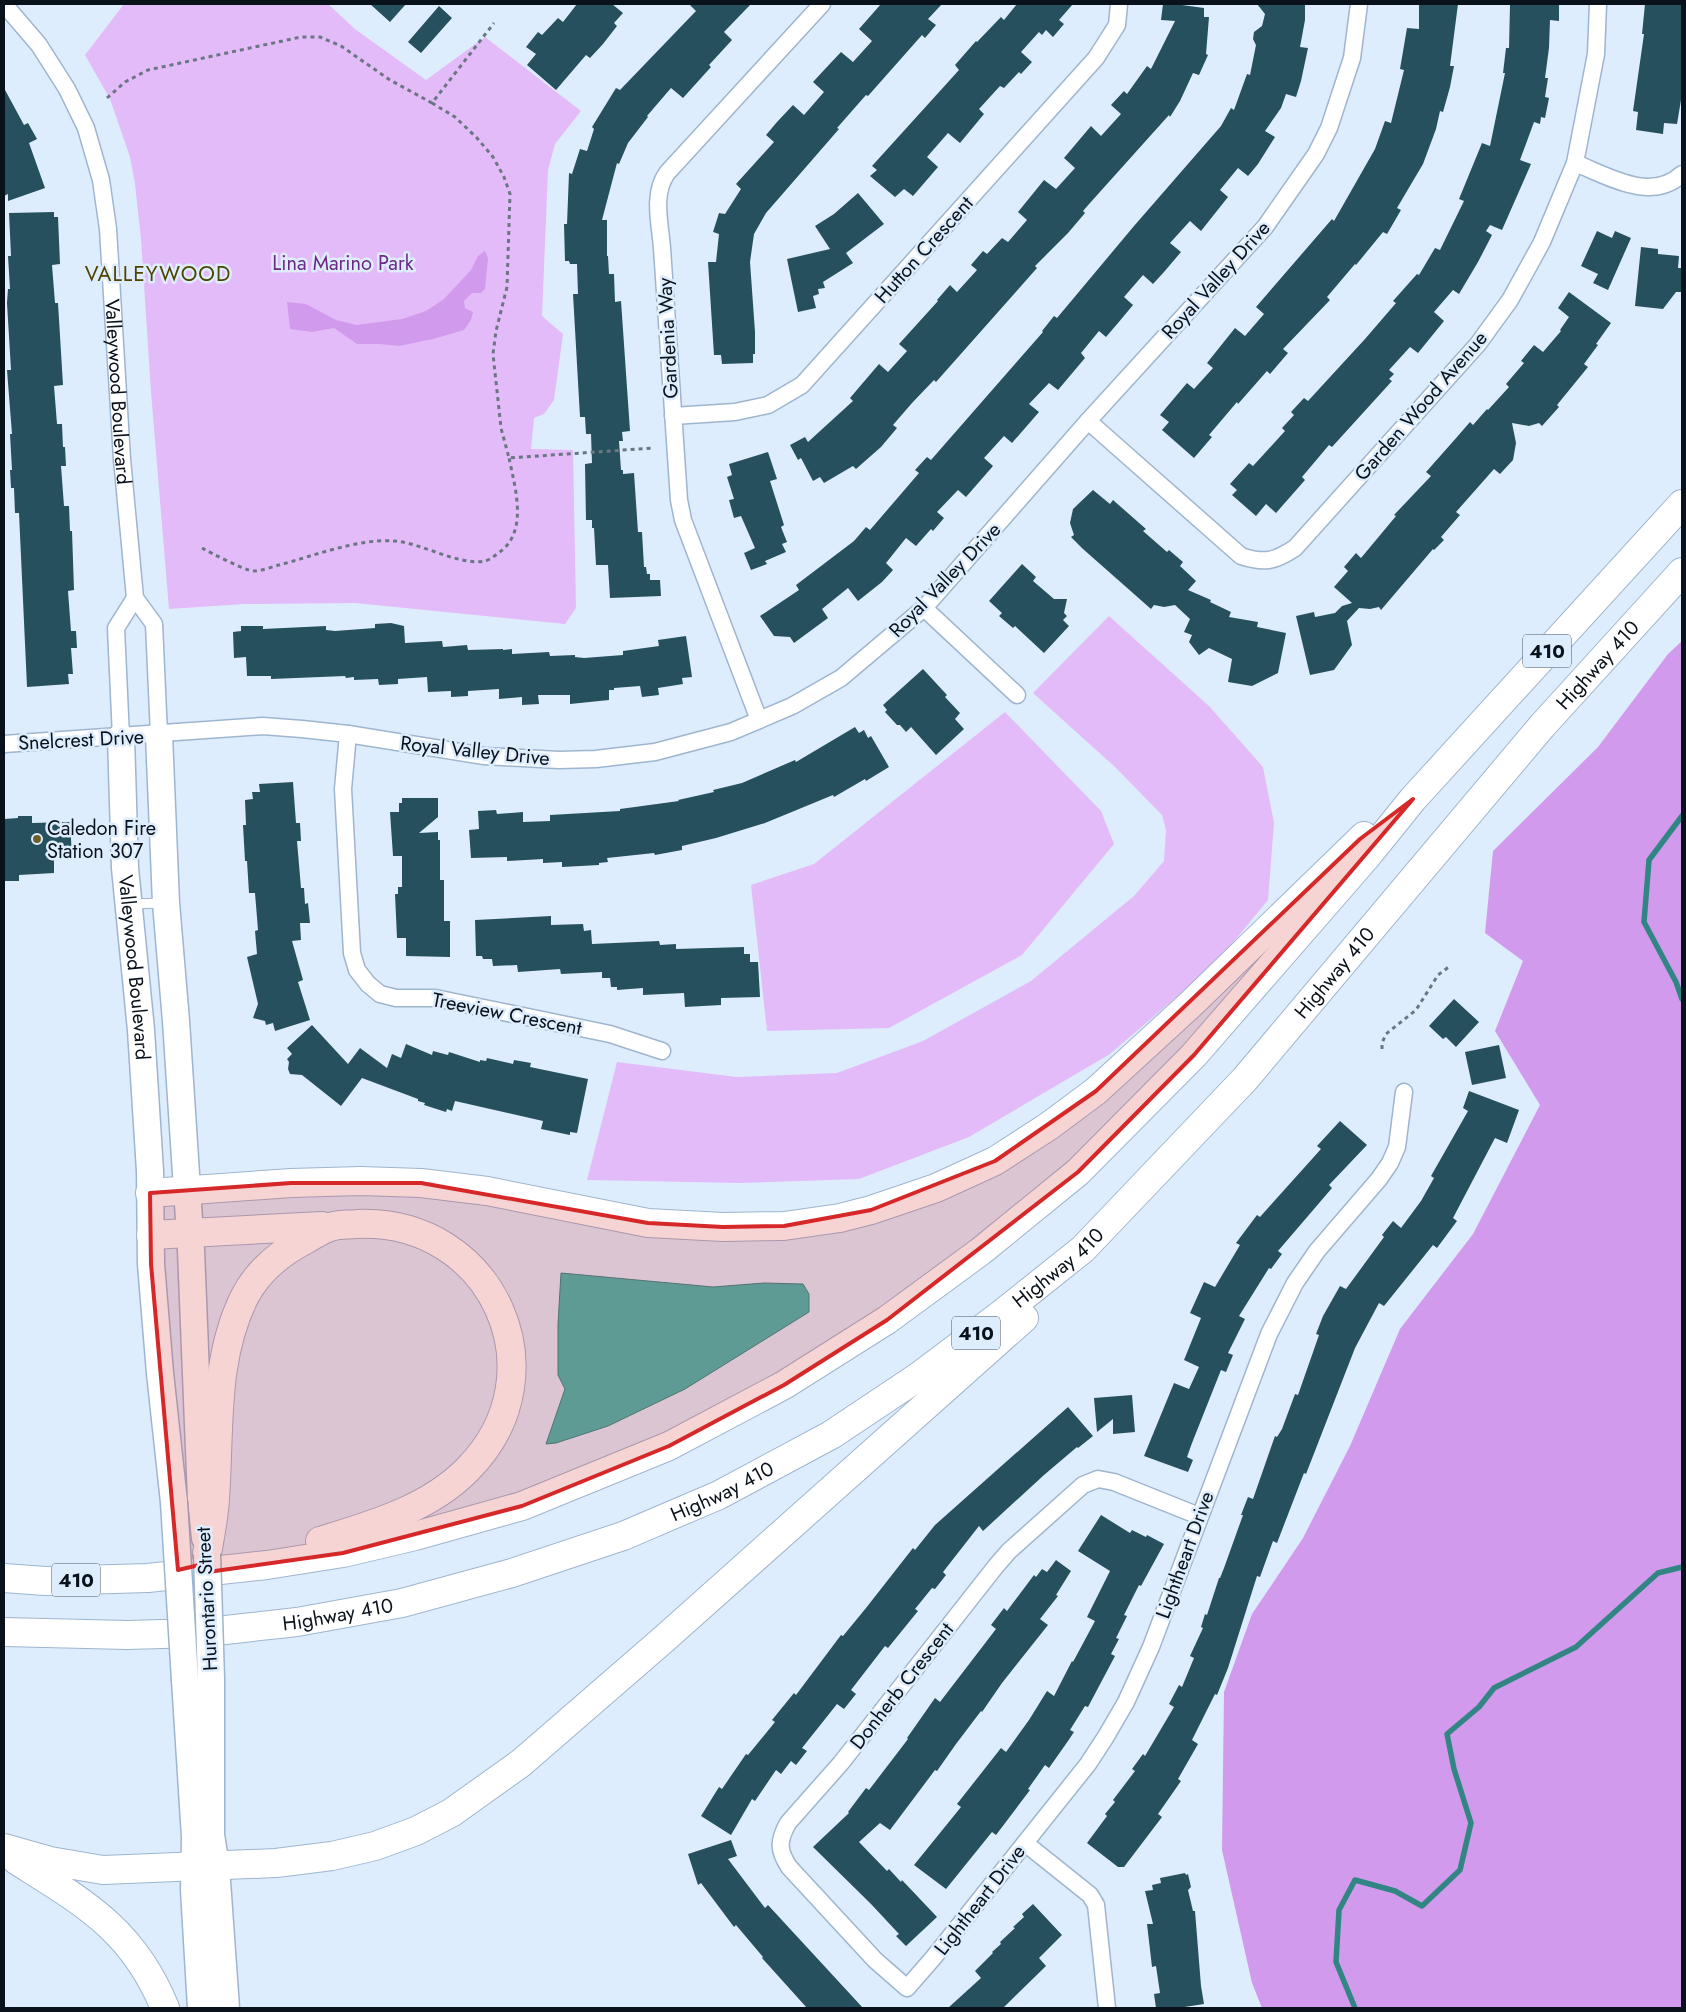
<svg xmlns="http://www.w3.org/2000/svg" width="1686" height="2012" font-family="Jost,sans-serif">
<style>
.green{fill:#e3bbf8}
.forest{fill:#d29aed}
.water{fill:#42b8b1;stroke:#318684}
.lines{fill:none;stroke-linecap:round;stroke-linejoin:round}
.stream{stroke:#318684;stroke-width:5.5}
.building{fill:#26505e}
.lane-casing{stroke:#9eb5cf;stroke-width:11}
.street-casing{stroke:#9eb5cf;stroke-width:19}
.primary-casing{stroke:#9eb5cf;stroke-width:29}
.highway-casing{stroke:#9eb5cf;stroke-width:30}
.path{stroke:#6a7682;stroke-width:3;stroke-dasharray:4 4;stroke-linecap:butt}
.lane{stroke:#fff;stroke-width:9}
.street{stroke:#fff;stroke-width:16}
.primary{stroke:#fff;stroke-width:26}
.highway{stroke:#fff;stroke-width:28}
.primary-bridge-casing{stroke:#9eb5cf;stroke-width:29;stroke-linecap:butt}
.primary-bridge{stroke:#fff;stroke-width:26}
.marked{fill:#d62828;fill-opacity:0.2;stroke:#d62828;stroke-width:4;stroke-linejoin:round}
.poi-dot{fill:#6b602c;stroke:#deedfd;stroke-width:2}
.labels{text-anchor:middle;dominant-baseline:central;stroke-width:5;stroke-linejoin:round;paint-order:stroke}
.shield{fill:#deedfd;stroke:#49535e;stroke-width:1}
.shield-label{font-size:19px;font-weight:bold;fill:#09111a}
.street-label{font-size:20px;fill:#09111a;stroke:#deedfd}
.park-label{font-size:20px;fill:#6c2788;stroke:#deedfd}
.poi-label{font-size:20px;fill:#09111a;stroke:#deedfd;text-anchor:start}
.neighbourhood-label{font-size:21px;letter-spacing:1px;fill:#4f4300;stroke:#deedfd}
</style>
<rect width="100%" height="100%" fill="#deedfd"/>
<!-- green -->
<path class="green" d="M124 4H328L355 29 426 80 485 37 581 111 555 144 548 170 542 316 563 334 554 400 544 414 534 418 531 449 573 450 576 608 565 624 355 603 244 604 169 609 151 392 141 239 135 184 130 157 110 99 85 55Z
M1109 616 1209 706 1263 767 1274 823 1268 900 1217 962 1110 1054 969 1137 859 1179 739 1183 587 1180 617 1062 736 1077 837 1073 923 1041 1031 981 1134 896 1164 861 1166 830 1162 815 1115 767 1033 693Z
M1005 712 1101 811 1114 844 1022 955 889 1028 767 1031 751 885 814 864Z"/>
<!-- forest -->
<path class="forest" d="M485 251 488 258 485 289 481 293H472L464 301 465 308 473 312 471 320 464 330 433 339 399 346 380 344H357L334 328 312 332 290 329 287 302 306 304 336 320 357 325 402 319 426 311 444 299 471 270 478 256Z
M1682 641V2008H1262L1252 1983 1222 1850 1224 1692 1252 1614 1303 1538 1350 1446 1400 1329 1473 1234 1540 1105 1495 1031 1523 961 1485 933 1493 851 1598 747 1668 654Z"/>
<!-- water -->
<path class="water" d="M561 1273 713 1287 764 1283 803 1284 809 1294V1312L685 1389 608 1426 556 1443 546 1444 565 1389 558 1375V1324Z"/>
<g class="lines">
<!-- stream -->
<path class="stream" d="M1682 816 1649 860 1644 922 1676 982 1682 999
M1355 2008 1336 1962 1339 1910 1355 1880 1395 1891 1422 1906 1460 1870 1471 1823 1454 1769 1447 1734 1479 1707 1494 1688 1576 1647 1658 1573 1682 1567"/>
</g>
<!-- building -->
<path class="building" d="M370 4H406L390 22Z
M577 4H612L623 13 614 23 617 26 603 44 590 58 586 55 556 90 527 65 536 54 526 47 538 32 542 35 558 18 563 22Z
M689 4H751L724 32 732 40 709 65 711 67 683 98 671 88 647 116 648 117 628 143 619 164 617 163 602 220H607V256H608L609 274H614L615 302 621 301 630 431 622 432 623 441H619L621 470H623V474L634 473 638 532H642L644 567H646L647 574H650V580H660L661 596 610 598 608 565H596L594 528H592V520H586L585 464 592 463 591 434H586L585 417H580L573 294H578L577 264H570L569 261H565L564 224H567L569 173 572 174 580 149 587 151 594 129 592 127 616 88 620 90 696 11Z
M881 4H942L928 19 936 25 925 38 922 35 868 96 866 95 837 128 839 129 766 213 754 234 750 262 755 332V354H753V363L722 364 721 355H714L708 262H716L719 234 713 232 719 213 725 214 741 189 736 184 774 142 766 135 777 122 793 105 804 115 824 92 813 82 825 69 841 52 853 62 872 41 859 29Z
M1017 4H1073L1059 20 1064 24 1053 37 1046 30 1042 35 1039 32 1021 52 1032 62 1021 74 1019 72 1004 88 1000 86 979 109 984 114 960 143 948 133 927 157 938 167 913 196 904 189 895 197 870 176 877 170 872 166 959 70 955 65 976 41 977 42 1001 17 1004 20Z
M1163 4H1182V5L1204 8V17H1209L1206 54 1208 55 1199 75 1193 73 1180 101 1170 117 1169 115 1090 203 1083 211 1085 213 1068 233 1035 266 1037 268 936 382 934 380 912 403 893 425 897 428 881 447 856 469 853 466 824 483 820 477 813 481 801 458 798 460 790 445 805 437 808 442 853 401 850 398 879 364 888 372 907 351 899 344 938 301 937 300 950 285 957 292 977 270 971 265 983 251 987 254 1002 238 1008 242 1027 220 1018 212 1044 180 1056 189 1075 168 1064 158 1091 126 1101 136 1121 114 1111 105 1124 91 1127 94 1147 66 1151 69 1175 21 1161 20Z
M1257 4H1305V20L1300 47 1308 48 1301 81 1296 97 1286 94 1281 108 1265 131 1275 137 1258 164 1248 176 1238 168 1220 190 1228 197 1201 231 1190 221 1170 243 1181 252 1164 272 1153 284 1143 275 1124 297 1133 305 1118 323 1106 337 1099 331 1081 353 1085 358 1058 390 1049 383 1029 404 1039 412 1012 443 1004 436 984 458 993 466 966 497 958 490 937 512 944 518 933 531 931 529 916 546 906 538 886 563 893 570 882 582 858 601 848 588 822 609 828 618 794 643 790 637 774 636 760 616 799 590 796 585 854 541 866 527 870 530 919 473 915 470 927 457 931 460 1043 332 1042 331 1054 316 1057 318 1134 226 1221 126 1231 108 1234 110 1247 74 1250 75 1256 45 1253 39 1254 32 1262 26 1265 14Z
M1419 4H1458L1450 66H1454L1450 87 1443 112 1440 111 1436 129 1423 164 1397 208 1401 210 1387 234 1383 232 1356 265 1355 264 1327 297 1330 300 1283 349 1288 353 1270 374 1267 371 1238 404 1237 402 1209 435 1212 437 1194 458 1162 430 1169 422 1160 415 1187 383 1194 389 1213 368 1207 363 1235 328 1245 336 1264 314 1256 307 1332 219 1334 221 1375 149 1385 121 1391 123 1404 70 1400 69 1407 28 1419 29Z
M1539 4H1559V21L1550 20 1549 48 1545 78H1548L1545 97 1549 98 1545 118 1541 117 1540 124 1534 122 1520 160 1531 164 1502 230 1490 225 1486 231 1492 235 1478 262 1459 294 1453 290 1434 312 1444 321 1418 353 1410 347 1389 370 1394 374 1389 379 1392 381 1332 447 1329 445 1302 477 1305 480 1276 513 1266 504 1256 516 1232 495 1237 490 1230 484 1249 463 1253 466 1285 431 1282 428 1294 415 1291 412 1304 398 1308 401 1365 339 1396 303 1393 301 1417 274 1419 275 1435 248 1440 250 1464 201 1459 199 1482 143 1490 146 1505 73H1503L1506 48H1509L1510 5Z
M1645 4H1682V94L1677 124 1664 123 1663 134 1636 130 1638 112 1633 111 1644 34H1642Z
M439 6 452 18 421 53 408 42Z
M4 88 24 125 28 123 37 139 29 143 45 188 8 201V194L4 196Z
M858 193 884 224 846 253 853 263 823 282 825 288 818 289 819 294 813 296 816 308 798 312 787 259 830 249 815 226 834 214Z
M54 212V217H58L60 264 52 265 55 303H58L63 385 54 386 57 424H62L63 447H65L66 466H61L64 506H69L70 531H72L74 590 68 591 71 631H76L77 648H71L73 674H68L69 684 27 687 19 513H15L14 488H11L10 470H12L10 434H12L7 370H11L7 303 8 289H10L8 256H11L9 213Z
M1597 231 1612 238 1615 231 1631 238 1608 290 1593 283 1598 274 1581 266Z
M1641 247 1658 249V254L1679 256 1678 268H1682V292H1676L1663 309 1635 306Z
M1569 292 1611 323 1596 344 1598 345 1584 364 1588 367 1557 405 1559 407 1542 426 1539 423 1529 426 1512 423 1516 443 1513 460 1500 474 1494 469 1456 512 1460 515 1441 537 1444 540 1434 550 1433 549 1381 610 1379 607 1370 609 1359 608 1347 621 1352 645 1334 670 1310 675 1296 616 1314 612 1315 617 1335 613 1342 606 1352 603 1334 587 1348 571 1344 567 1356 553 1361 558 1396 516 1394 515 1431 476 1426 472 1457 437 1470 422 1473 425 1487 409 1488 410 1509 387 1506 384 1524 363 1521 361 1534 345 1543 352 1561 331 1560 330 1569 317 1558 308Z
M768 452 777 479 770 481 784 525 781 527 787 542 782 544 786 552 765 561 767 564 751 570 744 553 755 548 741 516 734 518 729 500 734 499 727 477 732 475 729 464Z
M1093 490 1110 504 1113 500 1146 529 1143 531 1167 552 1169 550 1183 562 1180 566 1196 581 1188 590 1211 600 1210 602 1231 612 1229 617 1258 622 1257 627 1286 633 1278 673 1252 686 1228 682 1232 659 1209 648 1199 655 1189 642 1192 635 1184 632 1190 619 1175 605 1164 607 1154 605 1151 609 1083 549 1071 537 1074 535 1070 523 1073 509Z
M1022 564 1036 577 1033 581 1054 599H1067L1064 613 1067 616 1063 620 1069 626 1044 653 1015 626 1013 628 999 616 1002 613 989 601Z
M391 623 404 626 405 643 442 641 443 647 467 645 468 650 503 649V650L512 649V654L549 652 550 656 575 655V657L584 658 623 655V651L659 646 658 640 686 636 692 677 682 678 683 684 658 688 659 695 642 697 640 686 614 688V690H609V700L570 704V695H538L539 704 522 705V697L499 699V689L468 691V696L451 697V691L428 692 427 677 398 679V684L379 685 378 679 354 680V677L346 678 345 676 271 679V676H247L246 657 234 658 233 632 241 631V626H263V629L326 626V630L335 631 375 628V624Z
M923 669 947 695 945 697 960 713 955 719 964 729 936 755 911 727 906 732 900 725H897L885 712 887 710 883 705Z
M855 727 859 733 864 730 868 738 871 736 889 767 866 781 865 779 834 797 833 795 765 823 716 838 682 846V850L655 855 654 853 607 858 608 862 599 863V865L562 867V862L543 863V859L507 861V857L471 858 469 830 479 829 478 811 496 810 497 814 523 812V822L550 821V815L620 811V809L679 801 678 800 714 792 713 790 742 783 795 760 796 762Z
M293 782 296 823H300L301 841H297L301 888H304L305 904 308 903 310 923H300L301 940 292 941 303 980 298 982 310 1020 275 1031 273 1023 266 1025 265 1021 253 1018 258 1004 247 957 257 954 255 931 258 930 255 893H249L247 861H245L243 825H246L245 800 253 799 252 792H260L259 784Z
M402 798H438V817L419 833 438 832V840H440V880H444V921H450V957L406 956V938H397L395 894H398V887H402V856H393L390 812H399V803H402Z
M18 816H32V823L70 822 72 856H54V873L19 875V881H4V819L18 818Z
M551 916V925L583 924 584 931 591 930 592 944 659 941 660 945 676 944V949L744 947V954H750V962H758L760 997 721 998V1005L685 1007 684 993 643 995V988L617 990V987H611L610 978H602V972L561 974 560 969 518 972 517 965 493 966 492 959H483L482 956H476L475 920Z
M1454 999 1479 1022 1456 1047 1446 1037 1443 1039 1429 1026Z
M312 1025 348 1064 360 1048 387 1068 392 1054 401 1058 406 1044 432 1055 433 1051 448 1055 449 1052 480 1062V1060L486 1061 487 1058 513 1064 514 1060 531 1063 530 1067 588 1079 577 1133 570 1132V1135L541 1129 543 1121 455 1101 452 1111 447 1109 446 1112 424 1105 425 1103 418 1101V1099L362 1078 341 1106 302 1075 290 1074 288 1069 289 1062 287 1059 292 1054 287 1048Z
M1499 1045 1506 1078 1472 1085 1465 1052Z
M1469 1091 1519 1110 1507 1143 1495 1138 1453 1218 1457 1221 1437 1248 1433 1245 1384 1306 1379 1303 1355 1348 1306 1474 1304 1473 1277 1543 1273 1541 1260 1577 1257 1576 1228 1668 1217 1695 1215 1694 1192 1740 1198 1744 1178 1779 1181 1781 1158 1814 1162 1817 1124 1867H1118L1087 1843 1107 1816 1105 1814 1115 1802 1113 1800 1135 1771 1132 1769 1143 1754 1145 1756 1174 1707 1169 1704 1179 1685 1182 1687 1194 1658 1190 1656 1203 1628 1201 1627 1205 1614 1207 1615 1219 1578H1220L1224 1568 1243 1515H1241L1248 1497 1253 1499 1275 1436 1277 1437 1282 1429 1295 1394 1298 1395 1319 1335 1316 1334 1323 1316 1340 1286 1346 1289 1384 1237 1382 1235 1393 1221 1401 1228 1421 1201 1434 1178 1431 1176 1468 1111 1463 1108Z
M1340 1121 1367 1145 1329 1185 1332 1188 1278 1251 1282 1254 1271 1269 1269 1268 1239 1316 1245 1319 1228 1353 1233 1355 1226 1372 1221 1370 1192 1443 1187 1457 1193 1460 1188 1472 1144 1456 1174 1383 1189 1389 1199 1367 1184 1360 1201 1318 1190 1313 1204 1282 1215 1287 1240 1245 1236 1243 1257 1215 1260 1217 1321 1149 1317 1146Z
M1132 1395 1135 1432 1113 1434V1419L1097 1432 1094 1398Z
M1068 1407 1093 1436 1078 1448 1077 1447 1044 1475 983 1531 979 1526 943 1572 946 1575 935 1589 932 1588 915 1609 918 1611 888 1648 885 1646 851 1690 856 1694 844 1709 837 1704 802 1748 807 1751 796 1765 791 1761 781 1774 776 1770 755 1801 752 1799 731 1835 701 1816 719 1787 722 1789 746 1754 748 1755 775 1722 772 1720 794 1693 796 1695 841 1635 843 1636 866 1608 913 1548 915 1550 935 1525Z
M1101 1515 1130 1533 1132 1530 1146 1537 1147 1535 1164 1544 1141 1586 1139 1585 1124 1615 1127 1616 1116 1638 1119 1639 1111 1654 1115 1656 1088 1707 1085 1706 1070 1730 1074 1732 1068 1741 1049 1768 1045 1765 1028 1789 1030 1790 996 1835 992 1832 946 1889 914 1865 961 1807 957 1804 1001 1748 1006 1752 1029 1720 1047 1691 1054 1696 1072 1661 1073 1662 1095 1621 1087 1617 1110 1571 1078 1551Z
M1056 1560 1071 1571 1056 1595 1058 1596 1040 1619 1048 1625 1002 1683 982 1712 981 1711 956 1744 937 1771 935 1770 890 1830 880 1823 859 1842 887 1871 889 1869 901 1882 902 1880 937 1917 906 1946 896 1936 899 1934 871 1904 813 1847 849 1813 848 1812 866 1788 869 1790 908 1739 907 1738 935 1698 940 1702 996 1629 991 1625 1004 1608 1007 1611 1034 1575 1036 1577 1042 1569 1047 1572Z
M731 1840 737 1856 728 1859 765 1908 768 1905 863 2008H807L762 1958 763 1957 736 1925 734 1927 701 1883 698 1885 688 1854Z
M1185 1873 1186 1875 1188 1874 1191 1887 1188 1890 1193 1911H1195L1201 1986 1204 2004 1178 2008H1156L1154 1994 1160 1993 1156 1966 1152 1967 1147 1924H1153L1145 1891 1153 1890 1152 1885 1161 1883 1160 1878Z
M1033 1904 1062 1935 1039 1958 1046 1966 1003 2008H948L981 1978 975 1971 993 1953 992 1952 1001 1944 1000 1942 1015 1928 1013 1927 1024 1917 1022 1914Z"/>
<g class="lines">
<defs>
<path id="lane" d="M131 904 163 903"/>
<g id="street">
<path id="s1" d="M4 4 39 45 67 89 86 128 101 180 108 229 122 459 135 598 154 624 159 735"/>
<path d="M1575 163C1608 176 1651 203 1682 174"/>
<path d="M673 416 735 412 768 405 802 385 1096 58 1117 25 1119 4"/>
<path d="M1088 421 1241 556C1265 564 1275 561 1295 548L1478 344 1510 300 1542 242 1575 163 1596 54 1598 4"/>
<path d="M924 608 1017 695"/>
<path d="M759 720 683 520 679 500 662 248C660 223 652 194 667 173L822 4"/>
<path d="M348 734 343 789 352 953 357 970 368 984 380 994 396 998H435L610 1034 662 1051"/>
<path d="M121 737 116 628 135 598"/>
<path d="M4 744 263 726 302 729 348 734 484 756 559 760 596 759 655 752 731 732 792 706 841 678 924 608 1088 421 1265 227 1316 154 1329 128 1352 58 1359 4"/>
<path d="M1199 1516 1114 1482 1098 1479 1083 1485 1009 1551 996 1566 841 1763 788 1823C778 1841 778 1850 789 1867L875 1960 907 1988 934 1957 1088 1764 1105 1738 1126 1702 1151 1647 1269 1334 1295 1283 1317 1251 1379 1179 1390 1163 1397 1147 1404 1092"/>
<path d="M1025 1843 1090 1895 1096 1905 1107 2008"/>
</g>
<g id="primary">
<path d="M159 735 166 903 176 1021 191 1250 201 1499 205 1538"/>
<path id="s2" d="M121 737 125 868 141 1030 150 1171 151 1264 160 1373 174 1502"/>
<path d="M211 1679V1835L216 1867 226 2008"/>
<path d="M185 1680 195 1837 194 1890 201 2008"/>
</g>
<g id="highway">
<path d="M150 1193 291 1183 361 1181 421 1183 487 1191 648 1223 723 1227 784 1226 840 1218 871 1210 936 1188 995 1161 1049 1126 1096 1091 1193 1002 1364 836"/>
<path d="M151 1235 322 1226"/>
<path d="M207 1554C210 1536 214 1518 215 1499 220 1430 213 1359 245 1296 258 1271 282 1252 305 1240 314 1235 325 1227 334 1226 341 1224 350 1225 357 1224 492 1218 563 1373 468 1469 429 1509 372 1525 320 1541"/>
<path d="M4 1578 45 1581 148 1578 267 1565 343 1553 415 1536 522 1506 669 1446 784 1385 887 1320 981 1251 1078 1172 1194 1055 1367 856 1413 799 1682 504"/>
<path id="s3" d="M4 1632 127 1635 198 1633 297 1622 402 1603 512 1573 623 1536 719 1495 831 1435 918 1377 999 1316 1083 1249 1245 1079 1542 726 1682 572"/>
<path d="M4 1848 50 1861 103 1870 276 1863 332 1856 375 1846 416 1831 451 1813 521 1763 664 1639 1024 1318"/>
<path d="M16 1860C84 1903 133 1929 165 2008"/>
</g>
</defs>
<!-- lane casing -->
<use href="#lane" class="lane-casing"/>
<!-- street casing -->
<use href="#street" class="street-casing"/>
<!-- primary casing -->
<use href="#primary" class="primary-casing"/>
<!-- highway casing -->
<use href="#highway" class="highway-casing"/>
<!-- path -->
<path class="path" d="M107 98 125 82 148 70 301 37H320L341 46 390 80 432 103 494 23
M432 103 455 117 477 138 493 157 504 177 510 194 507 287 496 331 493 354 501 428 509 458 653 448
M202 548C211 553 246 571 253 571 262 571 271 567 279 565 313 556 360 538 394 541 423 543 458 566 485 561 490 560 497 554 501 551 528 530 515 487 509 458
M1382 1049V1043L1386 1034 1416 1010 1438 975 1450 966"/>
<!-- lane -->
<use href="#lane" class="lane"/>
<!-- street -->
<use href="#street" class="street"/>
<!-- primary -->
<use href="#primary" class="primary"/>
<!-- highway -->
<use href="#highway" class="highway"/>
<defs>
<path id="primary-bridge" d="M174 1502 185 1680
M207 1554 211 1679"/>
</defs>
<!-- primary-bridge casing -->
<use href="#primary-bridge" class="primary-bridge-casing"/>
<!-- primary-bridge -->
<use href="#primary-bridge" class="primary-bridge"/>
</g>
<!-- marked area -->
<path class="marked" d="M1413 799 1194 1055 1078 1172 887 1320 784 1385 669 1446 522 1506 343 1553 208 1572V1563L178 1570 151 1264 150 1193 291 1183H421L648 1223 723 1227 784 1226 871 1210 995 1161 1096 1091 1360 839Z"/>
<!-- markers -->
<circle class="poi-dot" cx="37" cy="839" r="5"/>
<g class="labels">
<!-- shield labels -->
<g class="shield">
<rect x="1523" y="634.5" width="48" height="33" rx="4"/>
<rect x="952" y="1316.5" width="48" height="33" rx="4"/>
<rect x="52" y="1563.5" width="48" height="33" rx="4"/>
</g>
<g class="shield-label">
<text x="1547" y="651">410</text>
<text x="976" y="1333">410</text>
<text x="76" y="1580">410</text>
</g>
<!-- street labels -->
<g class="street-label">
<text transform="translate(924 250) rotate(-48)">Hutton Crescent</text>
<text transform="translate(1216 280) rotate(-48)">Royal Valley Drive</text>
<text transform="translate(668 338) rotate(-93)">Gardenia Way</text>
<text stroke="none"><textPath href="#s1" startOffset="416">Valleywood Boulevard</textPath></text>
<text transform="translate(1421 406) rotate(-49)">Garden Wood Avenue</text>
<text transform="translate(945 580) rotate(-46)">Royal Valley Drive</text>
<text stroke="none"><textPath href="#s3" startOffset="1955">Highway 410</textPath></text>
<text transform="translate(81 740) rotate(-3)">Snelcrest Drive</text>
<text transform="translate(475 751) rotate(6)">Royal Valley Drive</text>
<text stroke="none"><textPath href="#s2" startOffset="231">Valleywood Boulevard</textPath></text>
<text stroke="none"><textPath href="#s3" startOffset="1550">Highway 410</textPath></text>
<text transform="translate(507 1014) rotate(11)">Treeview Crescent</text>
<text stroke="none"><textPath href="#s3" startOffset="1145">Highway 410</textPath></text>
<text stroke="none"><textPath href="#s3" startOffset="740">Highway 410</textPath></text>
<text transform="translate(1185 1555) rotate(-70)">Lightheart Drive</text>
<text transform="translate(207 1599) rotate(-93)">Hurontario Street</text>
<text stroke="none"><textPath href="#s3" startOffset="335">Highway 410</textPath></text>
<text transform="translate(902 1686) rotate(-52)">Donherb Crescent</text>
<text transform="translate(980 1900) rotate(-52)">Lightheart Drive</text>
</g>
<!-- park labels -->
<g class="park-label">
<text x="343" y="263">Lina Marino Park</text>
</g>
<!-- poi labels -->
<g class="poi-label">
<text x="47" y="828">Caledon Fire<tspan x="47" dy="23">Station 307</tspan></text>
</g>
<!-- neighbourhood labels -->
<g class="neighbourhood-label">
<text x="158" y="274">VALLEYWOOD</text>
</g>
</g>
<!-- border -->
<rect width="1686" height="2012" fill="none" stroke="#09111a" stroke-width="10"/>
</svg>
